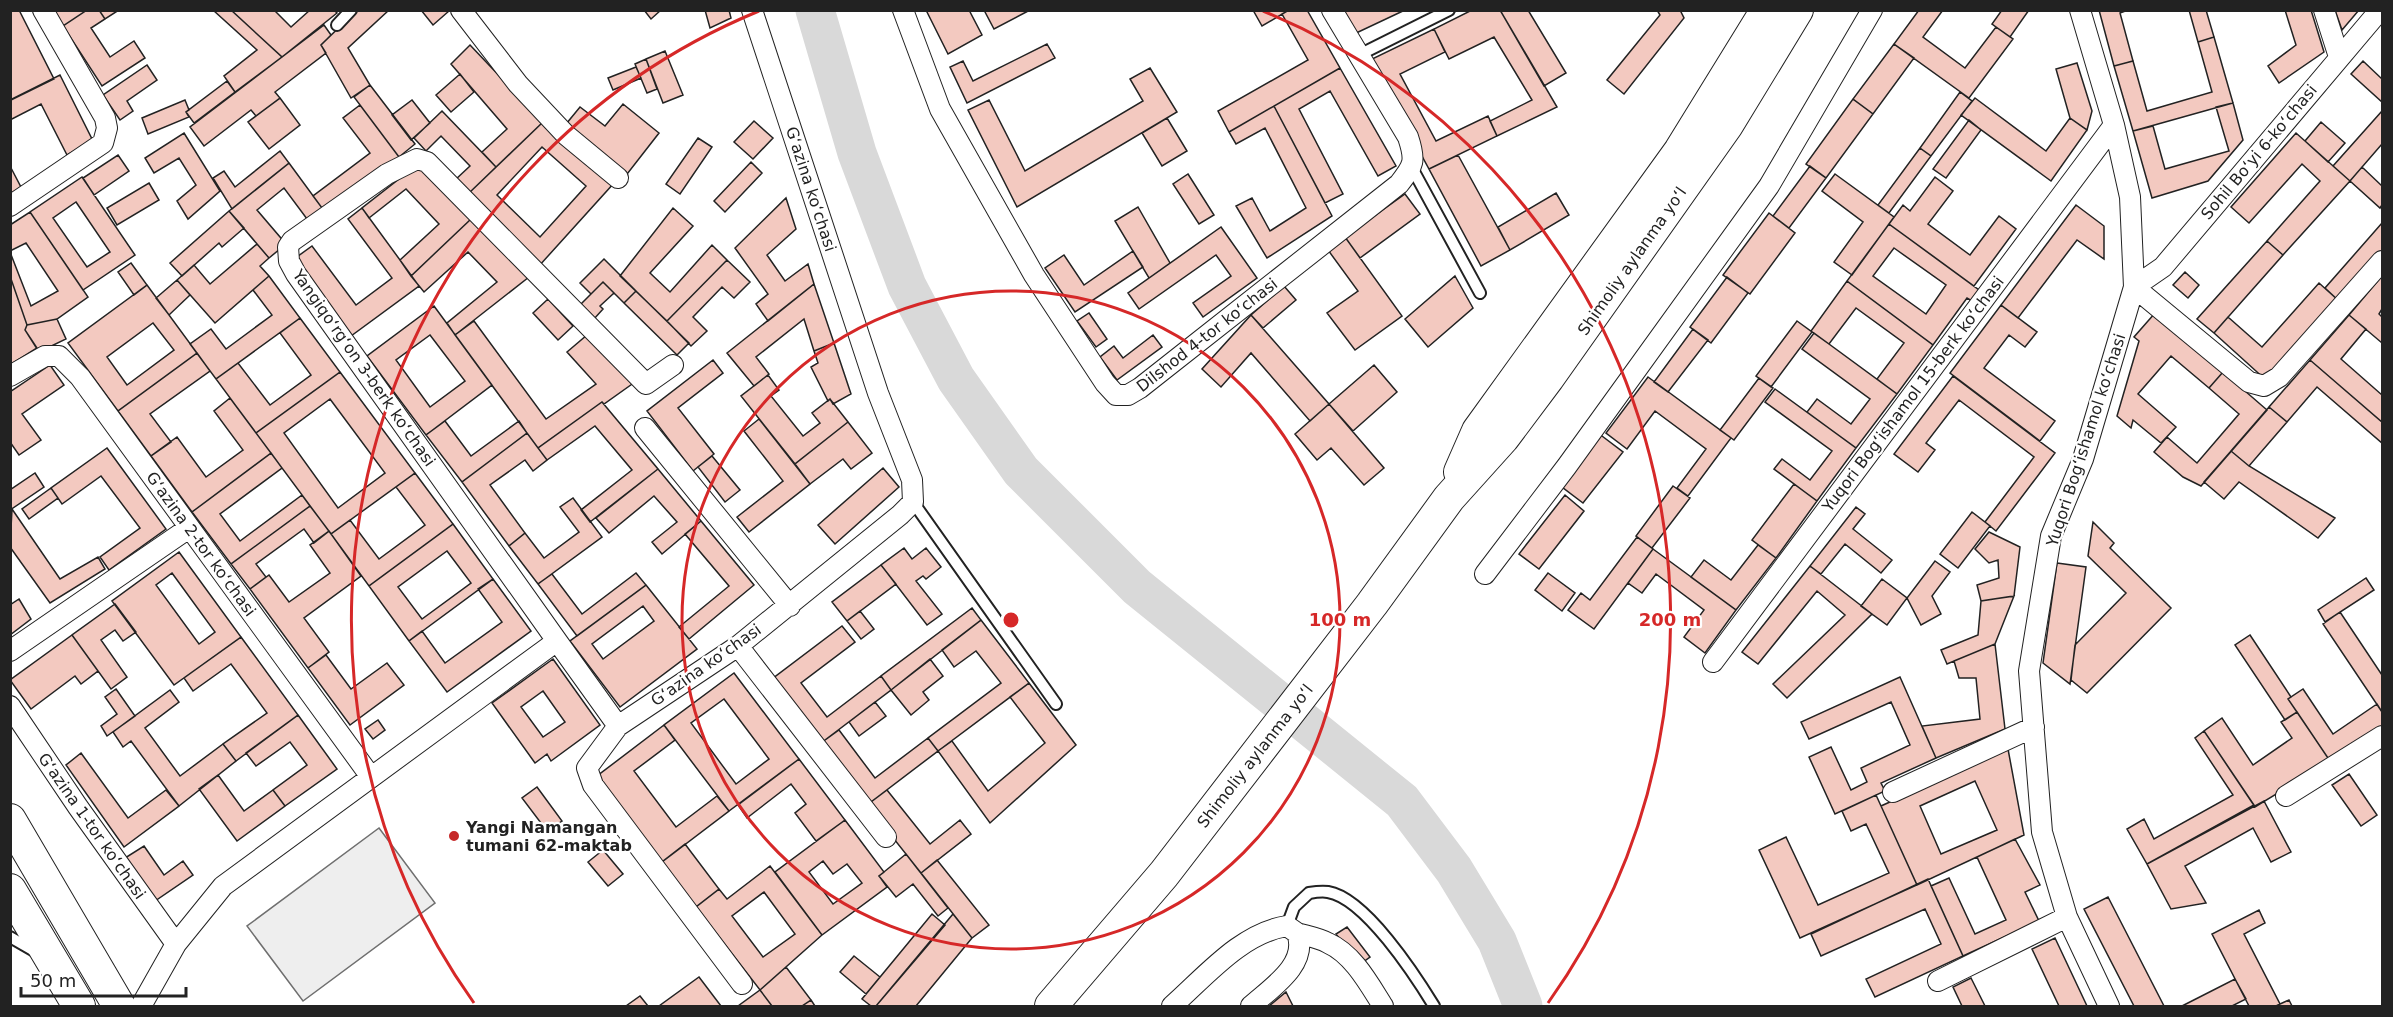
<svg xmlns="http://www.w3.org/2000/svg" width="2393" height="1017" font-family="'DejaVu Sans',sans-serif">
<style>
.green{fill:#eee;stroke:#6f6f6f;stroke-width:1.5}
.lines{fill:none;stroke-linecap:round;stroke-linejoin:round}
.river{stroke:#d9d9d9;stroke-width:39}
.building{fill:#f3c9c0;stroke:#222;stroke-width:1.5;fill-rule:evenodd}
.service-casing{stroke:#222;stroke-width:14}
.minor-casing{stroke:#222;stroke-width:22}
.primary-casing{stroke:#222;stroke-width:34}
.service{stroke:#fff;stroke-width:10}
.minor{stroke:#fff;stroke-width:20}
.primary{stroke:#fff;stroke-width:32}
.ring{fill:none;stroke:#d62828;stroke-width:3}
.poi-dot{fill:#c62828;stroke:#fff;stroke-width:2}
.labels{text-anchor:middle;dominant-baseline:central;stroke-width:4.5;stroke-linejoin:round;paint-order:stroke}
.street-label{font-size:16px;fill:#222;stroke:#fff}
.poi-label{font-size:16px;font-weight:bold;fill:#222;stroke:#fff;text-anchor:start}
.centre{fill:#d62828;stroke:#fff;stroke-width:3}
.ring-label{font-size:18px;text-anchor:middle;font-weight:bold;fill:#d62828;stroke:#fff;stroke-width:4.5;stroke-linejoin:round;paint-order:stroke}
</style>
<rect width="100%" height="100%" fill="#fff"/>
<!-- green -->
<path class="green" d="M379 828 435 903 303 1001 247 926Z"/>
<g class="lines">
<!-- river -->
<path class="river" d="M815 10 857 153 907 286 956 379 1021 471 1137 587 1402 801 1454 870 1497 941 1523 1006"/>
</g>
<!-- building -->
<path class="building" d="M10 10H19L54 79 11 100Z
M53 10H87L63 26Z
M87 10H99L105 19 91 28 110 57 134 41 145 58 102 86 63 26Z
M99 10H119L105 19Z
M213 10H231L282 57 235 92 224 76 257 50Z
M231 10H274L291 27 310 10H334L337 13 282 57Z
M357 10H389L348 48 370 85 351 98 321 45Z
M421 10H449V11L433 25Z
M644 10H661L651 19Z
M705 10H729L731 18 710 28Z
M926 10H969L982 35 948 54Z
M984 10H1030L994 29Z
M1253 10H1289L1262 26Z
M1289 10H1307L1340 68 1229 132 1218 111 1308 60 1282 14Z
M1338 10H1405L1352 35Z
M1472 10H1500L1557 107 1497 136 1490 121 1532 100 1494 37 1449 59 1434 29Z
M1500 10H1528L1566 73 1544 86Z
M1657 10H1680L1684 18 1624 94 1607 80 1660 15Z
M1919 10H1943L1923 37 1965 68 1996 27 2013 39 1969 98 1894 44Z
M2002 10H2029L2010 37 1992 24Z
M2099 10H2128L2120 13 2133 61 2114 66Z
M2189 10H2206L2214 37 2198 42Z
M2285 10H2311L2324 52 2279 83 2268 66 2296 45Z
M2335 10H2359L2342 30Z
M324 25 331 35 321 45 326 53 275 92 280 98 256 116 251 110 204 146 190 127Z
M1434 29 1445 52 1400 74 1436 141 1488 116 1497 136 1429 169 1370 60Z
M2214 37 2233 103 2133 131 2114 66 2133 61 2147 111 2212 92 2198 42Z
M1047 44 1055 58 967 103 950 67 963 61 973 81Z
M1894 44 1914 58 1873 114 1853 99Z
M470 45 543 122 496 167 482 152 507 129 451 64Z
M665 51 683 95 663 103 646 59Z
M646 59 657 89 647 93 635 64Z
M2363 61 2382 79V102L2351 74Z
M2077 63 2092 111 2087 130 2070 118 2056 69Z
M147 65 157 80 127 101 133 111 120 120 103 95Z
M636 67 641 78 613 90 608 78Z
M1150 68 1177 112 1017 207 968 110 989 100 1025 171 1143 101 1130 79Z
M1340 68 1396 166 1378 176 1330 91 1299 109 1343 194 1325 203 1274 106Z
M460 74 474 92 451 112 436 95Z
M60 75 93 141 67 155 41 104 10 120V100Z
M227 81 235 92 194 123 186 112Z
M370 85 415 144 399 157 354 97Z
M1960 92 1972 101 1931 156 1920 148Z
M280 98 300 125 269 149 248 122Z
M1975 98 2046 151 2070 118 2087 130 2051 181 1961 115Z
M1853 99 1873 114 1826 178 1806 164Z
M185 100 189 110 186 112 189 117 148 134 142 118Z
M412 100 430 123 411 140 392 115Z
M2233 103 2243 140 2208 181 2152 198 2133 131 2153 126 2165 169 2229 151 2216 107Z
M623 104 659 133 624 178 562 129 580 107 605 126Z
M360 105 399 157 325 212 313 196 370 153 343 118Z
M1274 106 1332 216 1267 258 1236 206 1252 198 1270 231 1306 208 1265 128 1236 144 1229 132Z
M442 111 496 167 468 194 455 180 470 166 441 136 426 151 414 138Z
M2382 111V144L2350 181 2333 166Z
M1167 118 1187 151 1162 166 1142 133Z
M1969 120 1981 130 1946 178 1933 169Z
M754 121 773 138 753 159 734 142Z
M543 122 614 183 539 266 468 194ZM542 147 586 186 540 237 497 195Z
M2321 122 2345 143 2328 162 2305 141Z
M184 133 220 191 188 219 177 201 196 185 179 158 154 173 145 158Z
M2296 133 2350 181 2283 255 2267 241 2320 181 2302 164 2249 223 2231 207Z
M698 138 712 147 680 194 666 184Z
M1920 148 1931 156 1889 213 1878 205Z
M280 151 289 163 232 209 213 178 224 171 235 187Z
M118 155 129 171 94 195 83 178Z
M1458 155 1510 250 1481 266 1429 169Z
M751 162 762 173 725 212 714 201Z
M289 163 325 212 310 223 284 188 257 210 286 244 269 258 229 211Z
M417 165 471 219 411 276 400 260 439 224 406 189 369 218 362 208Z
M10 166 23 191 10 198Z
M1810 166 1826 178 1789 228 1773 216Z
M2362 167 2382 186V205L2380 208 2350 181Z
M1188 174 1214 215 1199 224 1173 184Z
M1835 174 1894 217 1852 275 1834 262 1863 222 1822 191Z
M82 177 135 255 83 290 30 212ZM76 202 110 252 87 267 53 218Z
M1935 177 1953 191 1928 224 1970 255 1999 216 2016 229 1974 286 1889 224 1903 205 1910 211Z
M149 183 159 200 117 225 107 208Z
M1556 193 1569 215 1510 250 1498 227Z
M1405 194 1420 214 1360 258 1345 237Z
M786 198 796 229 767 255 785 281 808 264 814 284 768 321 756 304 768 294 735 248Z
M2076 205 2104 226V259L2077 240 2018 318 2001 305Z
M1138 207 1170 263 1149 278 1115 221Z
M362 208 419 286 351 336 294 259 312 246 356 305 392 278 348 219Z
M673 208 693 226 650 273 670 292 712 245 727 260 667 321 620 276Z
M229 211 244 228 222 247 219 243 182 276 170 263Z
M30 212 88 297 57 319 27 325 10 276V252L31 306 58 291 26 243 10 251V225Z
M1769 213 1795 233 1750 294 1723 275Z
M471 219 529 277 455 335 447 323 497 282 468 252 424 292 411 276Z
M2382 223V251L2339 301 2325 288Z
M1889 224 1979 290 1972 301 1967 298 1933 345 1847 281ZM1894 248 1946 285 1926 314 1873 276Z
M1221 227 1257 278 1203 317 1193 303 1231 276 1216 255 1139 309 1128 293Z
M1345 237 1402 316 1355 350 1327 313 1358 291 1328 250Z
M2267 241 2283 255 2214 333 2197 319Z
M257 244 269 258 260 266 269 276 215 323 177 280 194 265 210 284Z
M1133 251 1143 267 1075 312 1045 268 1064 255 1084 285Z
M604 259 636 291 624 303 603 282 591 294 580 283Z
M727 260 750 282 734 298 722 287 693 317 707 331 691 346 667 321Z
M131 263 147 285 134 295 118 272Z
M2185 272 2199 285 2188 298 2173 285Z
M10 276 27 325 25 330 37 348 10 365Z
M269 276 300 318 216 379 190 344 211 329 226 349 272 315 253 290Z
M1455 276 1473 308 1428 347 1405 319Z
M2382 276V309L2379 314 2382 317V343L2349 315Z
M1727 277 1748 293 1711 343 1690 327Z
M177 280 190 295 169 315 156 298Z
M1847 281 1933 345 1897 394 1877 379 1904 343 1856 308 1829 344 1811 331Z
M603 282 614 293 600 306 603 309 594 319 580 305Z
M2319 283 2339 301 2267 381 2214 333 2228 317 2262 347Z
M814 284 834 343 814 351 804 319 756 357 769 374 754 386 727 353Z
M147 285 197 353 118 411 68 343ZM153 323 174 350 127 385 107 357Z
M1284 286 1296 300 1263 328 1251 315Z
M636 291 689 343 677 355 624 303Z
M548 299 573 326 558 340 533 313Z
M2001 305 2037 332 2025 347 2009 335 1984 368 2055 421 2040 441 1950 373Z
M434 306 492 385 426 435 367 356ZM430 335 465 381 430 407 396 360Z
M1089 313 1107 339 1096 347 1077 321Z
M2155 313 2223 372 2209 388 2171 356 2138 394 2176 427 2161 443 2133 420 2131 428 2117 416 2139 341 2134 337Z
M1251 315 1329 404 1310 421 1251 353 1221 387 1202 369Z
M2349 315 2366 329 2341 359 2382 395V422L2310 360Z
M300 318 340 372 256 433 216 379 238 363 270 405 311 375 280 333Z
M57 319 66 339 39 352 25 330 27 325Z
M474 321 546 419 596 384 567 352 587 335 635 382 604 404 602 402 538 448 455 335Z
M1797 321 1812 332 1771 387 1756 376Z
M1693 329 1708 340 1668 392 1654 382Z
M1814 333 1897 394 1856 448 1807 412 1817 399 1851 424 1870 399 1802 349Z
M1153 335 1162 347 1117 380 1100 357 1114 346 1123 358Z
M834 343 851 394 833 404 830 399 828 401 811 367 818 363 814 351Z
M197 353 210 371 150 414 171 442 151 456 118 411Z
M713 360 723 373 678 408 714 454 693 471 647 411Z
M2310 360 2382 422V443L2317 387 2287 422 2269 407Z
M50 365 64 385 22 414 41 440 19 455 10 442V392Z
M1374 365 1397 392 1353 431 1329 404Z
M340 372 415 473 331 534 256 433ZM330 399 385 473 338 508 284 433Z
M2223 372 2267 410 2201 486 2183 477 2154 452 2167 437 2197 463 2239 414 2209 388Z
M768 375 779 390 771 396 803 436 820 423 812 413 830 399 848 422 795 464 741 396Z
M1953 376 2055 453 1996 531 1985 522 2034 457 1959 400 1926 443 1935 450 1918 472 1894 454Z
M1648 377 1731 438 1688 496 1677 488 1706 449 1655 411 1627 449 1606 433Z
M1759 378 1773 388 1734 440 1720 430Z
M1775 389 1856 448 1817 501 1774 469 1782 459 1810 480 1832 451 1765 402Z
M230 398 271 453 192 512 151 456 177 437 206 477 243 450 214 411Z
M602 402 658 469 590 522 581 510 632 470 595 426 547 460 538 448Z
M1329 404 1384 468 1364 485 1331 448 1317 460 1295 434Z
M2269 407 2287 422 2249 466 2231 451Z
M759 419 810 484 749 532 737 517 783 481 744 431Z
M445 421 471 456 519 421 527 433 462 482 426 435Z
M848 422 872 453 851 469 843 459 810 484 795 464Z
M527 433 547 460 533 471 525 460 490 485 525 533 509 546 462 482Z
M1598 433 1623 452 1583 503 1558 484Z
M107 448 166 529 109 570 100 557 140 528 101 476 62 504 51 488Z
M2231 451 2249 466 2335 518 2318 538 2239 482 2224 499 2204 482Z
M271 453 282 468 220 514 240 541 302 495 310 506 231 564 192 512Z
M712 456 740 490 725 502 698 467Z
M883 468 899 487 835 544 818 525Z
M658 469 701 521 662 554 652 542 677 522 654 496 609 533 596 518Z
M35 473 44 487 10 510V490Z
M415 473 453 524 369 586 331 534 350 520 379 559 425 525 396 487Z
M1794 484 1817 501 1776 558 1752 540Z
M1673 486 1690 498 1652 548 1636 536Z
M51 488 58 498 29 519 22 509Z
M1565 495 1584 511 1539 569 1519 554Z
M573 498 602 537 538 584 509 546 525 533 544 558 579 532 560 507Z
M310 506 329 531 314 543 304 529 256 564 266 577 250 589 231 564Z
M1856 507 1865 514 1853 529 1892 560 1881 573 1845 544 1821 574 1810 566Z
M12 509 60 579 98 557 105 569 50 603 10 547Z
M1972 512 1990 526 1958 568 1940 554Z
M701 521 754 585 689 639 679 627 729 586 685 534Z
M2093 522 2114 543 2110 548 2171 608 2087 693 2071 680 2075 645 2126 593 2088 556Z
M453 524 493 579 409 641 369 586ZM447 551 471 583 422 619 398 587Z
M329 531 361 576 304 618 329 652 308 668 250 589 269 575 289 602 330 573 310 545Z
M1989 532 2020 547 2014 596 1981 601 1977 585 1999 578 1998 560 1989 563 1975 549Z
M1637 537 1653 549 1594 629 1568 610 1581 593 1590 600Z
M1758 545 1776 558 1736 610 1691 577 1704 560 1731 580Z
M904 548 912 559 926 548 941 567 926 579 923 576 916 581 942 614 927 625 881 565Z
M1653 549 1736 610 1705 653 1684 637 1704 610 1656 574 1642 593 1628 583Z
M179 552 241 637 174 685 112 601ZM172 573 215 632 199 644 156 585Z
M1935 561 1950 572 1932 596 1941 614 1921 625 1907 598Z
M2057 563 2086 567 2070 684 2043 663Z
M881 565 896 584 847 621 832 602Z
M1810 566 1872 614 1787 698 1773 684 1845 615 1817 591 1758 664 1742 652Z
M636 573 646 585 577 636 538 584 552 574 582 614Z
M1548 573 1575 593 1562 611 1535 590Z
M2366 578 2374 590 2325 622 2318 610Z
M493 579 531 631 447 692 409 641 422 631 445 663 502 622 478 589Z
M1882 579 1907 598 1887 625 1861 606Z
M646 585 697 649 620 707 570 641ZM643 606 654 621 603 659 592 644Z
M2014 596 1995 644 1947 664 1941 650 1978 635 1981 601Z
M19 599 31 619 10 635V605Z
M115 604 136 632 123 641 115 630 101 640 127 677 111 689 72 635Z
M972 608 981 620 891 690 881 676Z
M860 611 874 629 861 639 847 621Z
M2340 612 2382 675V712L2323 624Z
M981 620 1029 683 938 751 928 738 1001 683 976 651 954 667 942 650Z
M842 626 855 642 801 683 827 717 881 676 891 690 821 743 772 679Z
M72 635 98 671 81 684 75 676 31 709 10 680Z
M2250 635 2291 697 2288 699 2297 712 2285 720 2235 645Z
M241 637 298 715 236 761 223 744 267 713 231 664 193 691 184 678Z
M1995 644 2005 729 1936 758 1922 726 1980 719 1976 678H1959L1954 661Z
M326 655 351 689 387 663 404 685 350 725 308 668Z
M553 659 600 725 551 761 547 754 535 763 492 703ZM543 691 565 722 543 737 521 707Z
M930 659 943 676 923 692 929 700 911 715 891 690Z
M734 673 799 759 729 811 664 725ZM724 699 769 759 736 784 691 723Z
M1900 677 1936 758 1881 783 1885 791 1835 814 1809 757 1831 747 1851 790 1867 782 1861 768 1910 745 1891 702 1809 739 1801 722Z
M1029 683 1076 745 990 823 938 751 952 741 988 791 1045 743 1010 697Z
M116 689 135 716 107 736 101 726 117 714 105 697Z
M2303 689 2333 734 2377 704 2382 712V726L2330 761 2288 699Z
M170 690 179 702 145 728 180 776 223 744 236 761 179 806 131 741 123 747 113 732Z
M875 702 886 716 859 736 849 722Z
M2297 712 2330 761 2255 807 2204 731 2222 718 2253 765 2292 738 2281 722Z
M298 715 337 769 285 806 273 790 307 765 290 742 256 766 246 753Z
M378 720 385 730 373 739 365 729Z
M664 725 675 740 634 771 676 827 717 796 729 811 662 862 597 776Z
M839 730 875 778 928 738 938 751 867 805 821 743Z
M2204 731 2254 805 2147 864 2127 829 2144 819 2154 839 2233 795 2195 738Z
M2008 749 2024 835 1917 885 1881 806ZM1975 781 1997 830 1941 854 1920 806Z
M81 753 128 818 166 790 179 806 124 847 66 765Z
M799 759 845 820 816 841 795 813 806 804 791 784 747 818 738 805Z
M2349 774 2377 815 2361 826 2332 785Z
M218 775 244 811 273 790 285 806 237 841 199 789Z
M537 787 562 821 547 831 522 798Z
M887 790 930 844 960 820 971 834 921 873 867 805Z
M1876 795 1917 885 1800 938 1759 850 1786 837 1818 905 1889 873 1866 824 1851 831 1842 811Z
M2264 801 2291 852 2271 862 2253 828 2185 866 2206 903 2171 909 2147 864Z
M845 820 884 872 879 876 887 887 822 935 775 872ZM823 861 833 874 847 864 862 883 833 904 809 872Z
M2015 839 2040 885 2025 892 2039 921 1963 956 1931 886 1949 878 1975 934 2006 920 1977 857Z
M685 844 719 889 696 907 662 862Z
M144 846 164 875 183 861 193 875 155 901 125 858Z
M603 850 623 874 608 886 588 862Z
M906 854 948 908 938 916 913 884 896 897 879 876Z
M937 860 989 925 972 938 921 873Z
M770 866 822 935 760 990 696 907 719 889 727 899ZM764 892 795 934 763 957 732 916Z
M1928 879 1963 956 1875 997 1866 979 1941 944 1925 909 1821 956 1811 934Z
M2108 897 2164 1006H2134L2084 909Z
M2259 910 2265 923 2244 934 2280 1004 2276 1006H2249L2212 934Z
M932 914 945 925 876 1006H871L862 999Z
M953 914 972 938 916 1006H876Z
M1347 927 1370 957 1359 965 1336 934Z
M2055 938 2087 1006H2059L2032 949Z
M854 956 880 977 866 994 840 972Z
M786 967 811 1000 802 1006H772L760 990Z
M699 977 721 1006H659Z
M1971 978 1985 1006H1962L1953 987Z
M2235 979 2246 999 2232 1006H2182Z
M760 990 772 1006H738Z
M1286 992 1293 1006H1269Z
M640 996 648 1006H626Z
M811 1000 815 1006H802Z
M2289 1000 2292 1006H2276L2280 1004Z"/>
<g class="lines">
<defs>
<path id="service" d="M337 25 351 10
M1359 55 1449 10
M1412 168 1480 293
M913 502 1056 704
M1287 926 1294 907 1309 893C1315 892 1322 891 1328 892 1365 898 1415 975 1434 1006
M10 937 36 952"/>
<path id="minor" d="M461 10 518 84 566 135 618 178
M903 10 940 109 1034 275 1105 383 1116 395H1128L1140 388 1399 184C1414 165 1416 161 1408 137L1332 10
M2080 10 2114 125 2130 197 2134 287 2083 459 2051 536 2029 671 2042 832 2067 917 2109 1006
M2324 10 2339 57
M2380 10 2163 267 2134 287 2249 382 2264 386 2279 377 2382 261
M10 206 103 143 107 128 105 118 43 10
M10 376 45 356H59L80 377 371 777
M645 428 790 606
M1485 574 1567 466 1769 186 1872 10
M557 641 296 274 289 261 288 247 292 241 387 174 417 159 427 162 646 384 673 365
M738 646 886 837
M10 651 189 528
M1713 662 2114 125
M10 706 78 807 176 944
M618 726 587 768 593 785 742 984
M1893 792 2034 727
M2286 796 2382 736
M1938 981 2067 917
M141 1006 176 944 223 886 557 641 618 726 738 646 900 515 913 502 912 480 878 393 752 10
M1172 1006C1205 977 1241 933 1287 926L1297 933
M1251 1006C1271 988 1309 964 1297 933 1307 936 1319 938 1328 943 1353 954 1369 984 1383 1006"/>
<path id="primary" d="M1460 472 1478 431 1680 151 1767 10
M10 820 119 1006
M10 890 79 1006
M1051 1006 1164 874 1372 604 1449 498 1503 438 1548 378 1727 125 1797 10"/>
</defs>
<!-- service casing -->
<use href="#service" class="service-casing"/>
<!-- minor casing -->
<use href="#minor" class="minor-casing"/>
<!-- primary casing -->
<use href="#primary" class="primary-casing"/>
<!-- service -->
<use href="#service" class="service"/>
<!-- minor -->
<use href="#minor" class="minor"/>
<!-- primary -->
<use href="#primary" class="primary"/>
</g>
<!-- distance rings -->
<g class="ring">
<circle cx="1011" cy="620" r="329"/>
<path d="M474 1003A659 659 0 0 1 759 11M1263 11A659 659 0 0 1 1548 1003"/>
</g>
<!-- markers -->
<circle class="poi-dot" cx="454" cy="836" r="6"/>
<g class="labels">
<!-- street labels -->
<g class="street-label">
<text transform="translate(2259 152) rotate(-50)">Sohil Boʻyi 6-koʻchasi</text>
<text transform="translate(811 189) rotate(72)">Gʻazina koʻchasi</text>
<text transform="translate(1632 261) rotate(-55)">Shimoliy aylanma yoʻl</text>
<text transform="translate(1207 335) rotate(-38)">Dilshod 4-tor koʻchasi</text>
<text transform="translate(364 368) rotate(55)">Yangiqoʻrgʻon 3-berk koʻchasi</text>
<text transform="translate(1913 394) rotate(-53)">Yuqori Bogʻishamol 15-berk koʻchasi</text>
<text transform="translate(2086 440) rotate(-72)">Yuqori Bogʻishamol koʻchasi</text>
<text transform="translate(201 544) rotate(54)">Gʻazina 2-tor koʻchasi</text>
<text transform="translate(706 665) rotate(-35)">Gʻazina koʻchasi</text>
<text transform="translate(1255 756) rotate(-52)">Shimoliy aylanma yoʻl</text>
<text transform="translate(92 826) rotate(55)">Gʻazina 1-tor koʻchasi</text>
</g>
<!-- poi labels -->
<g class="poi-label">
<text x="466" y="827">Yangi Namangan<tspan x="466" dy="18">tumani 62-maktab</tspan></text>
</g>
</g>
<circle cx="1011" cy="620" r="9" class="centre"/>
<g class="ring-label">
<text x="1340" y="626">100 m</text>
<text x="1670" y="626">200 m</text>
</g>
<!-- border -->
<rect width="2393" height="1017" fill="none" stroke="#222222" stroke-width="24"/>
<!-- scale -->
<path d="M21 987v9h165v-9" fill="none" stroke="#222222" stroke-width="3"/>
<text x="30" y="987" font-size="18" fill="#222222" stroke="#ffffff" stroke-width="4.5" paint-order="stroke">50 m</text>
</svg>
